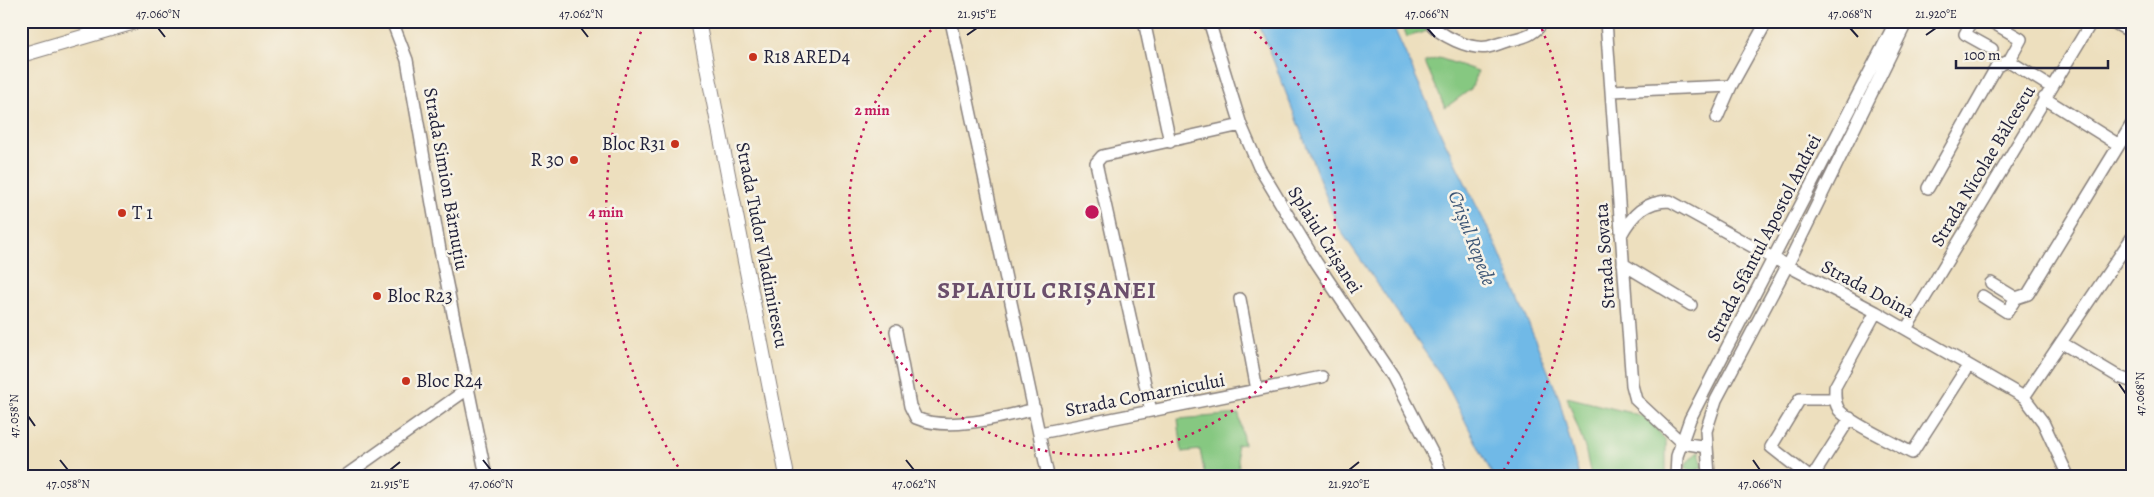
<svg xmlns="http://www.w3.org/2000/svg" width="2154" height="497" font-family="Alegreya,serif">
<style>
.green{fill:#86c881;stroke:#54755e}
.water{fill:#6fb9e7;stroke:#486e91}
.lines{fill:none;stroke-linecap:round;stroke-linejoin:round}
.minor-casing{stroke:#88807c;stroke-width:14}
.tertiary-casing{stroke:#88807c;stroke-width:16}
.minor{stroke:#fff;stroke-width:11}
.tertiary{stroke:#fff;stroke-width:14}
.ticks{fill:none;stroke:#22223b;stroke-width:2}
.ring{fill:none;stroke:#c2185b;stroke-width:2.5;stroke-dasharray:2.5 5}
.poi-dot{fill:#c8321e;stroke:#f7f3e8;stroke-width:2}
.labels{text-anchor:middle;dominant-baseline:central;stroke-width:5;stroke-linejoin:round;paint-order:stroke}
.poi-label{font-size:19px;fill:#22223b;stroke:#f7f3e8;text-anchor:start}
.street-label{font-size:19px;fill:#22223b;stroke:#f7f3e8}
.water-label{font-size:20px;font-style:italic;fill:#3d5777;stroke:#f7f3e8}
.district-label{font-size:24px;font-weight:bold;letter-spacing:1px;fill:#6b4f6c;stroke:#f7f3e8}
.centre{fill:#c2185b;stroke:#f7f3e8;stroke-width:2.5}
.ring-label{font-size:15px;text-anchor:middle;font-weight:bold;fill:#c2185b;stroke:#f7f3e8;stroke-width:5;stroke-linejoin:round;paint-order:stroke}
.neatline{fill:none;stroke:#22223b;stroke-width:2}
.ticks-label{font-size:12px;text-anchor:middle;fill:#22223b}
</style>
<rect width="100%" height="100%" fill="#f7f3e8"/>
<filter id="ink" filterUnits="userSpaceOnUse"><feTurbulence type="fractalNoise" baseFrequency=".02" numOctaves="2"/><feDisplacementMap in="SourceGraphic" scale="10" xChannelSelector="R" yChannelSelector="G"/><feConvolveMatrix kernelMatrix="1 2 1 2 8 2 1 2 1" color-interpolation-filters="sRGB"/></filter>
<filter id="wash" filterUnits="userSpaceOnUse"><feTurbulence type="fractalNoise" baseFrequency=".0096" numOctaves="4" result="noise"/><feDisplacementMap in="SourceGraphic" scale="20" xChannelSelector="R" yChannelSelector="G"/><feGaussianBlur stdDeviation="1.12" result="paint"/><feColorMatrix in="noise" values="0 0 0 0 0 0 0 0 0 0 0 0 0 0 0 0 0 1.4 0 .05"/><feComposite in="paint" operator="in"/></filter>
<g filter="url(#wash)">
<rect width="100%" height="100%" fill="#eddfbe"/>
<!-- green -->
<path class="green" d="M1401 21H1429L1434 29 1407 37Z
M1439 58 1478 71 1471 89 1445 108 1425 62Z
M1567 397 1647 417 1666 441V476H1591L1585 448Z
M1239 414 1244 444 1236 445 1240 473 1228 476H1205L1200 450 1182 452 1178 419Z
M1699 451 1703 467 1697 470 1698 476H1693L1692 471 1685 469C1686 461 1693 457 1699 451Z"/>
<!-- water -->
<path class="water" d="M1258 21H1391L1443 138 1498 249 1559 398 1579 476H1493L1445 381 1338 227Z"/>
</g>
<g filter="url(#ink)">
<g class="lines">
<defs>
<path id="minor" d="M392 21 407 60 440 250 486 476
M951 21 1048 476
M1144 21 1170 142
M1209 21 1241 125 1259 167 1316 262 1393 377 1436 460 1442 476
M1429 21C1439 36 1470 50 1488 47 1496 45 1503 42 1511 40 1525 37 1536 34 1543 21
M1606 21 1632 385 1636 400 1682 443 1707 447
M1972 21 1965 34 1992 49
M2111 21 2133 33
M2009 61 2051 87
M1611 91 1731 86 1767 21
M1717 118 1731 86
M2119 145 2133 122
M1928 188 1997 66 2009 61 2021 39 1990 21
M1621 235C1632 215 1645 201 1670 201L1773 258 1876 312 2024 397 2043 422 2068 476
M1623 264 1691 305
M1991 283 2016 298 2028 294 2119 145 2044 98
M1982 296 2007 312 2016 298
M1240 299 1257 390
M1876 312 1835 387C1835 395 1834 402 1839 410 1848 422 1896 444 1912 453L1968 366
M1906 329 2092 21
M896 331 910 406 916 418C949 432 1001 417 1035 409
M2062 343 2119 377 2133 382
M2024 397 2133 236
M1151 411 1096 163 1102 156 1241 125
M1040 433 1322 377
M345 476 469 388
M1676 476 1677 456 1690 419 1896 21
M1709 476 1706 431 1716 400 1787 266 1907 21
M1808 476 1771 447 1800 399H1835
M1813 476 1850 418"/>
<path id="tertiary" d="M698 21 787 476
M21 55 138 21"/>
</defs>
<!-- minor casing -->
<use href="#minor" class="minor-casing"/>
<!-- tertiary casing -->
<use href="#tertiary" class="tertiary-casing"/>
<!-- minor -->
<use href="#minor" class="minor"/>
<!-- tertiary -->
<use href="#tertiary" class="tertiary"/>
</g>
</g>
<!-- ticks -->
<path class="ticks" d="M158 28 165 37M581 28 588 37M1427 28 1435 37M1850 28 1858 37M967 35 977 28M1926 35 1936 28M2119 384 2126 394M28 416 35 426M60 460 68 470M483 460 491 470M906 460 914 470M1753 460 1760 470M390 470 400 462M1349 470 1359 462"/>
<!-- distance rings -->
<g class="ring">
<path d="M1243 22A243 243 0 1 1 941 22"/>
<path d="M682 473A486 486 0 0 1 645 22M1539 22A486 486 0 0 1 1502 473"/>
</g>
<!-- markers -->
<g class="poi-dot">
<circle cx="753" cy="57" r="5"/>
<circle cx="675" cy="144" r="5"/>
<circle cx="574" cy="160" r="5"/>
<circle cx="122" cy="213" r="5"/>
<circle cx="377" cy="296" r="5"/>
<circle cx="406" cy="381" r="5"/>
</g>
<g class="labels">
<!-- poi labels -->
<g class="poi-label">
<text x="763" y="57">R18 ARED4</text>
<text x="665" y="144" text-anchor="end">Bloc R31</text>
<text x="564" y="160" text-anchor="end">R 30</text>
<text x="132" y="213">T 1</text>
<text x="387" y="296">Bloc R23</text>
<text x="416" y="381">Bloc R24</text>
</g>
<!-- street labels -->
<g class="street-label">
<text transform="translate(1983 166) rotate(-59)">Strada Nicolae Bălcescu</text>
<text transform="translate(446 179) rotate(80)">Strada Simion Bărnuțiu</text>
<text transform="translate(1764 238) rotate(-63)">Strada Sfântul Apostol Andrei</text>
<text transform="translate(1325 240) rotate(58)">Splaiul Crișanei</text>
<text transform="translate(762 245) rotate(79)">Strada Tudor Vladimirescu</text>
<text transform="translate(1605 256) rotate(-94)">Strada Sovata</text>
<text transform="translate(1868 289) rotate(28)">Strada Doina</text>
<text transform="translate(1145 395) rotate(-11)">Strada Comarnicului</text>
</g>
<!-- water labels -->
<g class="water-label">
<text transform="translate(1472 238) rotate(69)">Crișul Repede</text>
</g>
<!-- district labels -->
<g class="district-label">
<text x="1047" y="290">SPLAIUL CRIȘANEI</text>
</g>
</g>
<circle cx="1092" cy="212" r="8" class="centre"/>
<g class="ring-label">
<text x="872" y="115">2 min</text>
<text x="606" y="217">4 min</text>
</g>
<!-- margin -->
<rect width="2154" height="497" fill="none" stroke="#f7f3e8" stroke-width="55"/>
<!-- scale -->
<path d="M1956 60v8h152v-8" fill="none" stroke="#22223b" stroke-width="2.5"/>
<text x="1964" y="60" font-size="15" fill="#22223b" stroke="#f7f3e8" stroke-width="4" paint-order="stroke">100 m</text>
<rect x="28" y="28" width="2098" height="442" class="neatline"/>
<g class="ticks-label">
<text x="158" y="18">47.060°N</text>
<text x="581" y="18">47.062°N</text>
<text x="977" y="18">21.915°E</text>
<text x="1427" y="18">47.066°N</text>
<text x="1850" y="18">47.068°N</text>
<text x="1936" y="18">21.920°E</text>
<text transform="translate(2140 394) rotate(-90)" y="4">47.068°N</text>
<text transform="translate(14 416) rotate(-90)" y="4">47.058°N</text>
<text x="68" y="488">47.058°N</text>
<text x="390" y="488">21.915°E</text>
<text x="491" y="488">47.060°N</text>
<text x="914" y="488">47.062°N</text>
<text x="1349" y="488">21.920°E</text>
<text x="1760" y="488">47.066°N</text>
</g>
</svg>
